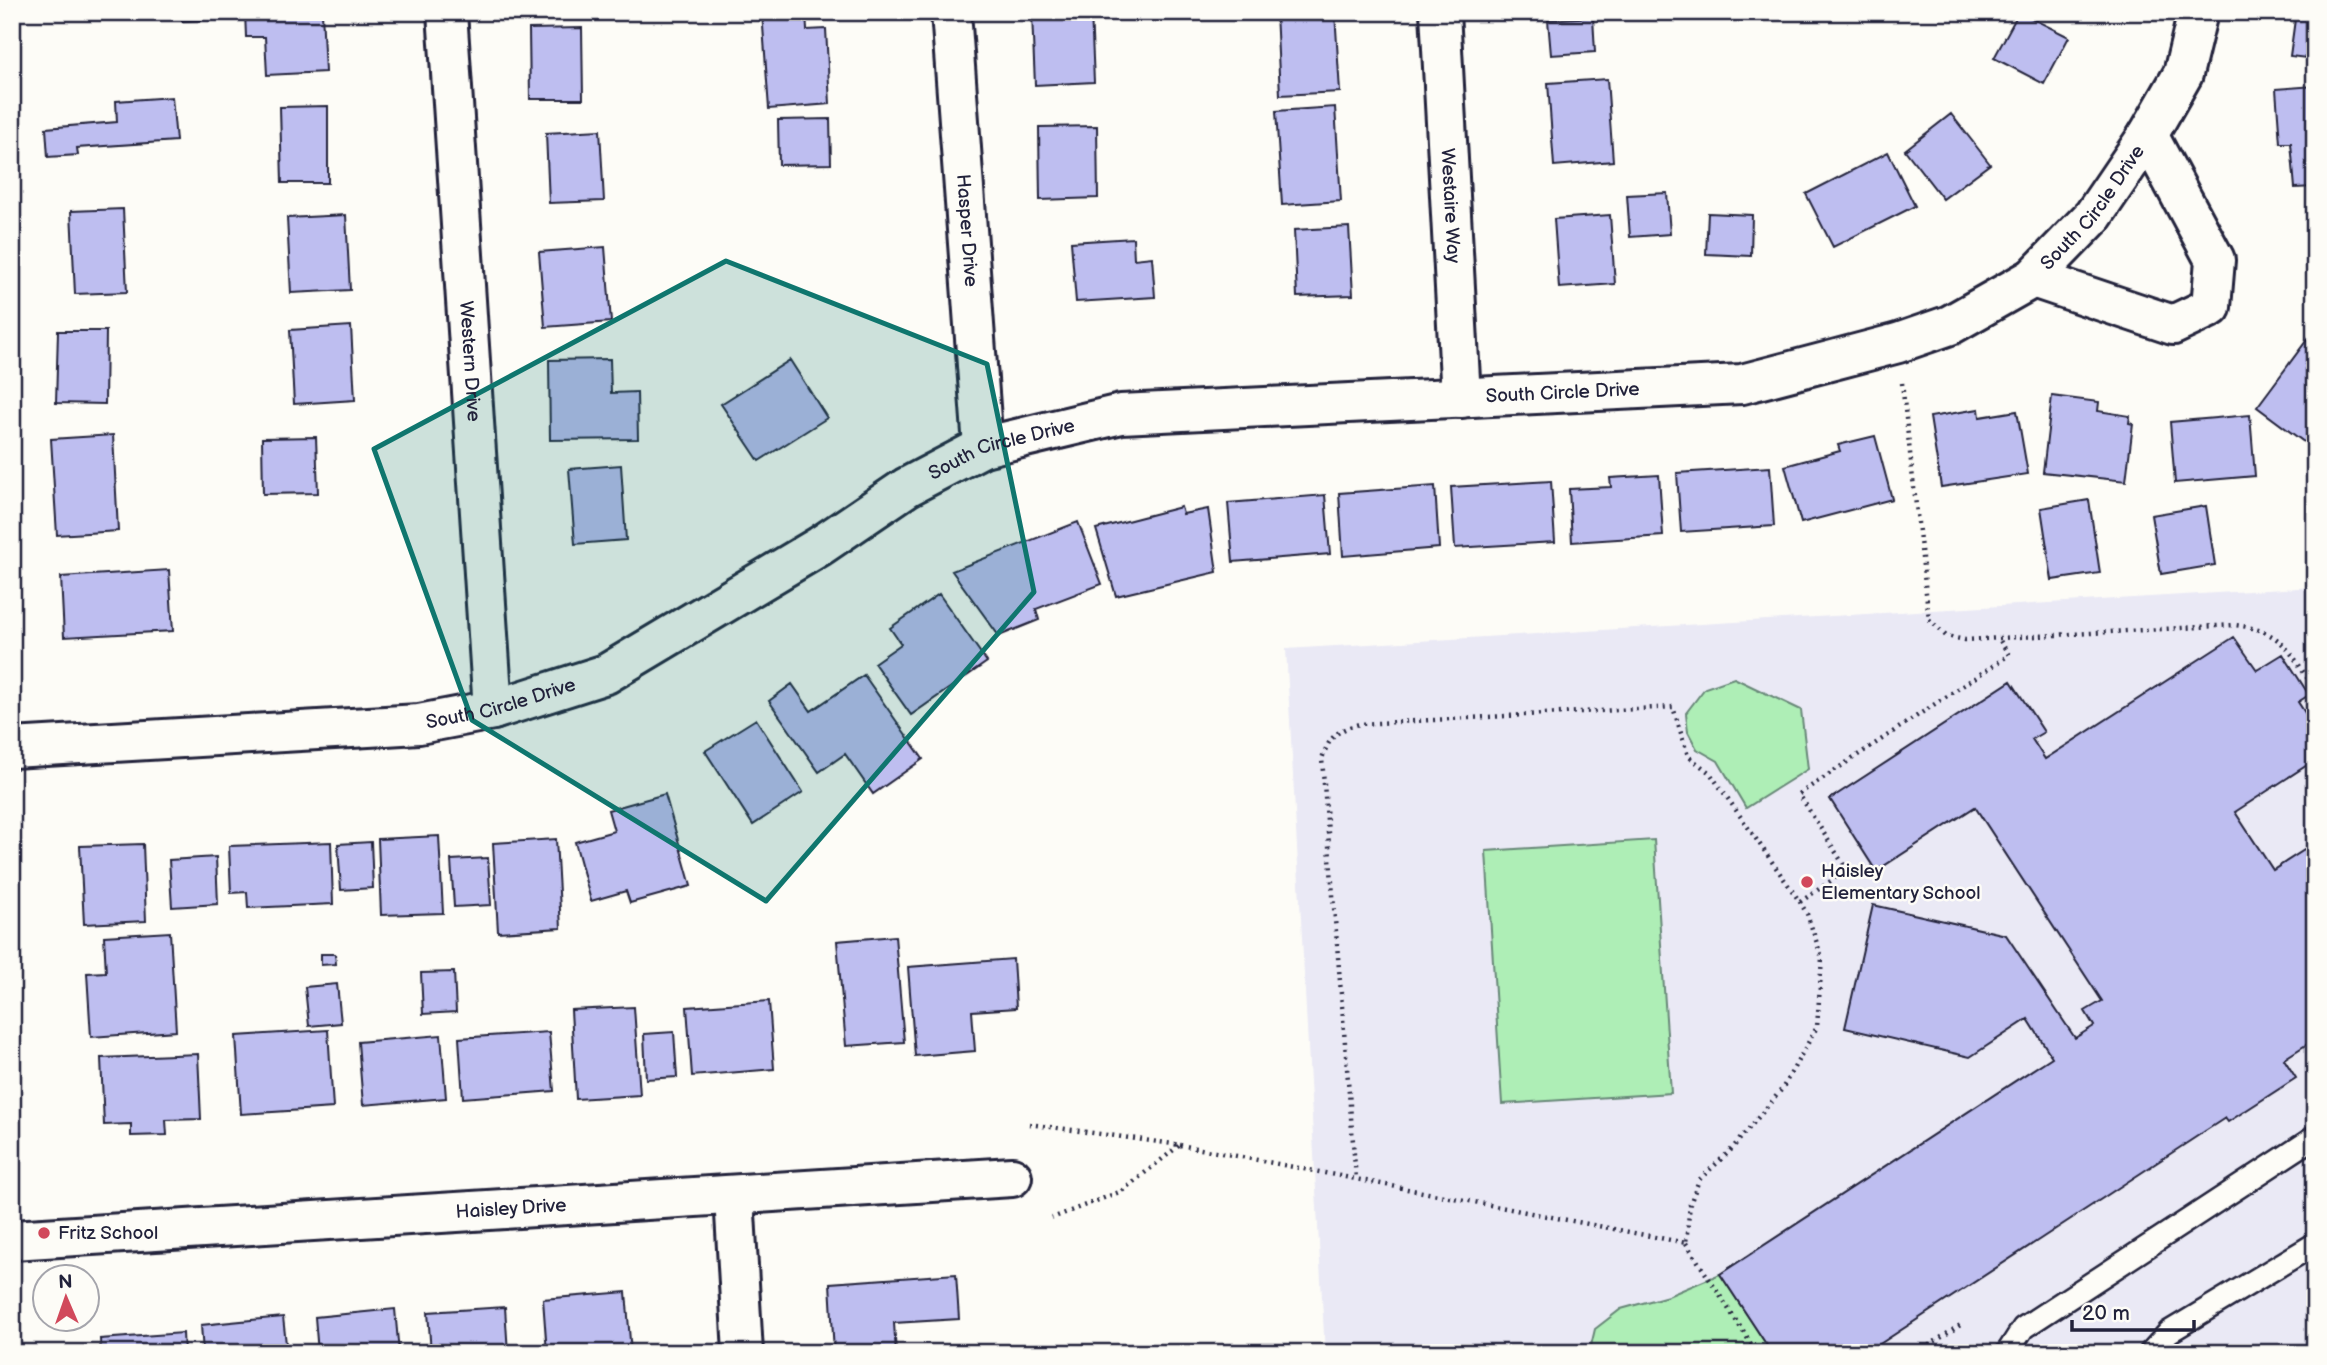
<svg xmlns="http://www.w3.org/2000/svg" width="2327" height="1365" font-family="'Balsamiq Sans',sans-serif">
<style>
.built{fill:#eae9f5}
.green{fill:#aeeeb6;stroke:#688878;stroke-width:2}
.building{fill:#bebef0;stroke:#22223b;stroke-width:2}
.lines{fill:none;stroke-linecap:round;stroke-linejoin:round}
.lane-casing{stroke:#22223b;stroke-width:26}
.street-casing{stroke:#22223b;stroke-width:44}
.path{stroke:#22223b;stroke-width:4.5;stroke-dasharray:2 5;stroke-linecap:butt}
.lane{stroke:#fdfcf7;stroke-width:21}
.street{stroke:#fdfcf7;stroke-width:38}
.marked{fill:#0f766e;fill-opacity:0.2;stroke:#0f766e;stroke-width:5;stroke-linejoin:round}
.poi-dot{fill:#d1495b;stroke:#fdfcf7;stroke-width:2.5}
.labels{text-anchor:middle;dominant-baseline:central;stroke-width:5;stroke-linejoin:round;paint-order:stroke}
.street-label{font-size:19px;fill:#22223b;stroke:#fdfcf7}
.poi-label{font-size:19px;fill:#22223b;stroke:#fdfcf7;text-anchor:start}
</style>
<rect width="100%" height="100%" fill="#fdfcf7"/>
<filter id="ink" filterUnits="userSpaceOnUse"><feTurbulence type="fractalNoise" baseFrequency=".0143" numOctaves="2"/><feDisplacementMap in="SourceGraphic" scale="14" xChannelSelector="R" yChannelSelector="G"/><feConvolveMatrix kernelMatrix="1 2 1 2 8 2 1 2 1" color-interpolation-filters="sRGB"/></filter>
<g filter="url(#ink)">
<!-- built -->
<path class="built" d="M2315 587V1353H1325L1286 649Z"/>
<!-- green -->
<path class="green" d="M1734 678 1801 710 1808 769 1746 808 1718 761 1697 749 1688 732 1686 713 1705 688Z
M1654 840 1671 1093 1502 1104 1486 851Z
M1720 1274 1772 1353 1590 1350 1595 1329 1621 1309 1668 1296Z"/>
<!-- building -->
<path class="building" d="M181 12H237V18L182 21Z
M245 12H322L325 72 267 75 265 37H246Z
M762 12H806L807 30 826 29 830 104 769 109Z
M1091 12 1094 82 1035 85 1032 14Z
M1276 12H1335L1340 92 1280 95Z
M2019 12 2069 37 2044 84 1994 58Z
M2296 12H2315V59L2290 56Z
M1593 17 1595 52 1551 55 1548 20Z
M582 28 583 99H530L529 29Z
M1607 79 1613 161 1554 166 1548 83Z
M2315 86V187L2295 188 2291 143H2280L2276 89Z
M172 97 176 141 77 148 78 155 48 157 46 128 117 122 116 101Z
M328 106V183H282L280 107Z
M1335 107 1341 201 1282 205 1276 111Z
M1951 114 1990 164 1943 199 1905 150Z
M830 119 831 164 779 165 778 120Z
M1097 126 1098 198 1040 200 1039 127Z
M600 130 604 201 549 203 546 133Z
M1888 152 1915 206 1833 247 1806 194Z
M1667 193 1670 234 1630 237 1627 195Z
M123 209 127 292 75 294 71 211Z
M2315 210V281L2307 211Z
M1708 213 1752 215 1751 256 1706 254Z
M346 215 350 290 291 293 287 218Z
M1610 215 1615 284 1559 288 1554 219Z
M1349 227 1353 295 1297 297 1294 230Z
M1133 238 1134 259 1152 257 1155 297 1076 302 1071 242Z
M605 247 611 322 545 327 539 252Z
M351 326 355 400 294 404 290 330Z
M2315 329V435L2308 445 2257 407Z
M58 331H106L105 404 56 403Z
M610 359 611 393 637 392 638 439 550 440 549 360Z
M790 360 827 418 759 461 721 404Z
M2052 396 2099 402 2098 411 2130 416 2129 423 2133 424 2126 481 2043 472Z
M1979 409 1980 417 2017 411 2028 474 1941 487 1930 417Z
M2250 415 2255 476 2175 483 2170 422Z
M113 435 118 531 57 535 51 439Z
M1875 436 1892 499 1801 523 1785 466 1840 451 1838 445Z
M316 437 318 493 263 494 262 438Z
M621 465 626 540 575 544 569 469Z
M1770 467 1774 526 1681 532 1677 473Z
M1659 475 1663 536 1572 542 1569 489 1611 487 1610 478Z
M1551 481 1555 542 1455 548 1451 487Z
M1435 486 1439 548 1343 556 1339 493Z
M1325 495 1330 554 1233 562 1228 503Z
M2089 500 2100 573 2052 580 2041 508Z
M2206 506 2215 565 2161 574 2151 515Z
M1181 507 1183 514 1208 509 1217 572 1116 596 1096 529Z
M1078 522 1102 584 1036 609 1039 620 999 636 952 571Z
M169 570 173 631 64 637 61 577Z
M939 594 987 662 911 715 874 663 901 644 890 628Z
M2234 637 2257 670 2283 654 2309 695 2298 702 2315 728V760L2235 812 2273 870 2315 843V1039L2284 1059 2296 1078 2228 1122 2225 1118 1866 1353H1772L1720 1274 2052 1057 2028 1019 1970 1057 1845 1028 1873 905 2006 935 2075 1038 2094 1026 2085 1011 2102 1001 1975 807 1876 871 1830 799 2011 681 2044 732 2032 739 2045 759Z
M864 675 923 759 873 794 845 754 819 772 769 701 792 684 811 711Z
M756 719 803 792 753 825 705 751Z
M665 794 691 886 630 903 626 891 591 901 575 842 614 831 608 810Z
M439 836 443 913 381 915 378 839Z
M556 839 561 928 498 932 493 843Z
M331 842 333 904 248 908 247 892 231 893 229 846Z
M371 842 373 888 341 890 338 844Z
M143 844 146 921 84 924 80 846Z
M216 857 218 904 172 907 169 860Z
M488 858 491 905 454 907 451 860Z
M170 932 176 1031 91 1037 87 973 106 972 104 936Z
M895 936 904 1042 846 1046 837 941Z
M321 954H335L336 964 321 965Z
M1013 959 1016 1008 972 1011 975 1051 915 1056 908 967Z
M454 972 456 1012 423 1014 421 973Z
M337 984 341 1023 309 1026 305 987Z
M769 1001 774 1069 692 1076 687 1007Z
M634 1007 640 1095 576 1099 571 1010Z
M328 1030 333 1108 241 1114 236 1036Z
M549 1032 554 1091 463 1098 459 1038Z
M674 1032 677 1077 646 1079 644 1034Z
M441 1035 446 1098 363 1105 358 1042Z
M198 1054 201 1119 166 1120 167 1135 131 1136V1124L104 1125 101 1058Z
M956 1274 959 1319 894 1323 896 1353H834L830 1283Z
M626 1292 631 1353H547L543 1299Z
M505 1307 508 1353H431L428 1312Z
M395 1309 399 1353H318L315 1317Z
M283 1317 287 1353H203L201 1325Z
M183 1333 184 1353H101L100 1339Z"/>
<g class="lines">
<defs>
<path id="lane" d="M2007 1353 2023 1328 2315 1137
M2150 1353 2169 1332 2315 1244"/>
<g id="street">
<path id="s1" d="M447 12 493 710"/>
<path id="s2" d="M951 12 983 447"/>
<path id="s3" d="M1440 12 1461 398"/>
<path d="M2033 278 2173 325 2211 307 2215 260 2148 135"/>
<path id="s4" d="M12 748 419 724 493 710 606 674 820 546 907 487 983 447 1121 414 1742 384 1898 343 1950 325 2033 278 2093 216 2148 135 2183 74 2198 12"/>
<path d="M734 1196 743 1353"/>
<path id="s5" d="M12 1240 1012 1177"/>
</g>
</defs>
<!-- lane casing -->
<use href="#lane" class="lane-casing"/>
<!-- street casing -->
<use href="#street" class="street-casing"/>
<!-- path -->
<path class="path" d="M1902 383 1929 619 1946 636 1965 640 2235 625C2284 631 2290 652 2315 690
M1800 902 1847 870 1799 794 2009 655 1999 639
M1029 1124 1180 1145 1122 1191 1052 1218
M1180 1145 1686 1243 1690 1204 1699 1180 1730 1151 1782 1089 1817 1027 1822 958 1807 914 1800 902 1710 773 1688 756 1673 707 1359 724C1337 730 1329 737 1322 759L1356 1179
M1686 1243 1757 1353
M1917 1353 1962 1324"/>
<!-- lane -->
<use href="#lane" class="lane"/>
<!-- street -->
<use href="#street" class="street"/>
</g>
</g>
<!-- marked area -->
<path class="marked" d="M726 261 987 364 1034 592 766 901 472 720 374 449Z"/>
<!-- markers -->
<g class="poi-dot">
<circle cx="1807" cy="882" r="7"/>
<circle cx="44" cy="1233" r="7"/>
</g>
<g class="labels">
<!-- street labels -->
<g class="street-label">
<text stroke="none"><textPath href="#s3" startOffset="194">Westaire Way</textPath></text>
<text stroke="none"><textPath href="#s4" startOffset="2210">South Circle Drive</textPath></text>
<text stroke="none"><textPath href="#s2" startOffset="219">Hasper Drive</textPath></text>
<text stroke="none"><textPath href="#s1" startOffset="350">Western Drive</textPath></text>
<text stroke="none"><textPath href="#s4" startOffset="1626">South Circle Drive</textPath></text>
<text stroke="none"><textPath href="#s4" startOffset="1059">South Circle Drive</textPath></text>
<text stroke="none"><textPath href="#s4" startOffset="492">South Circle Drive</textPath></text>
<text stroke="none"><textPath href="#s5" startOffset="500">Haisley Drive</textPath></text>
</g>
<!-- poi labels -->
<g class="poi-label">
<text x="1821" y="871">Haisley<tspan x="1821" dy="22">Elementary School</tspan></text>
<text x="58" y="1233">Fritz School</text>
</g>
</g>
<!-- margin -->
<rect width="2327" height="1365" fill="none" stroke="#fdfcf7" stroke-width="42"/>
<rect x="21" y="21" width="2285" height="1323" fill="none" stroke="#22223b" stroke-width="2.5" filter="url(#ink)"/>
<!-- north arrow -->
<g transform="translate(66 1298) rotate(358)"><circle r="33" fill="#fdfcf7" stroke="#a5a5ac" stroke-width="2"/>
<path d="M0-5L12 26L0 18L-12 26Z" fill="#d1495b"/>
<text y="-10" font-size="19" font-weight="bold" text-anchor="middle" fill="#22223b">N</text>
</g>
<!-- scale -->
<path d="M2072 1320v10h122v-10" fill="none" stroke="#22223b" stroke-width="3.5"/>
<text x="2082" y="1320" font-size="21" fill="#22223b" stroke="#fdfcf7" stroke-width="5" paint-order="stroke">20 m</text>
</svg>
